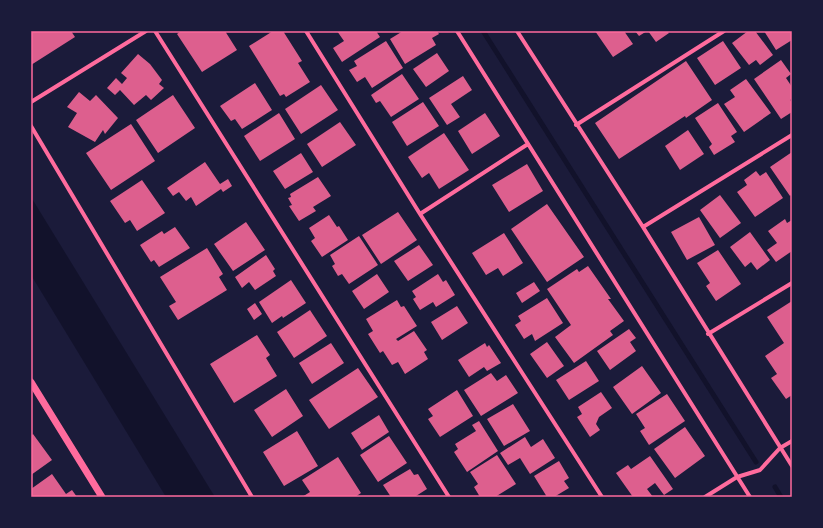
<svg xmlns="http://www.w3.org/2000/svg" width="823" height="528" font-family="Lato,sans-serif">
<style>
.water{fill:#12122b}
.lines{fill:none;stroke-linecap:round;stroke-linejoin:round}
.stream{stroke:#12122b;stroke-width:5}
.building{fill:#dd5f8e}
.minor{stroke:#ff6b9d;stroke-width:4}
.tertiary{stroke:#ff6b9d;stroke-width:7}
.neatline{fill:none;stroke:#ff6b9d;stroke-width:1.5}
</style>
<rect width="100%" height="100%" fill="#1b1b3a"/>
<!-- water -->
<path class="water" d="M31 197 215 497H166L31 275Z"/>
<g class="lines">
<!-- stream -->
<path class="stream" d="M483 31 756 462
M775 487 781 497"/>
</g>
<!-- building -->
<path class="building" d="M31 31H71L75 37 31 65Z
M181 31H225L237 50 202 72 177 34Z
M273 31H283L302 61 298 63 310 82 286 97 284 94 280 96 249 46Z
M337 31H376L380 37 342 62 333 48 344 41Z
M403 31H437L439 34 432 38 436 45 405 64 390 39Z
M595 31H624L633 44 613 57Z
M635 31H647L639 36Z
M648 31H667L669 33 656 42Z
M748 31H755L773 55 760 65 756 60 749 65 732 43Z
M764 31H792V40L776 50Z
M386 41 403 68 372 88 365 77 357 82 349 70 357 66 354 61Z
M723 41 741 68 715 85 697 58Z
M437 53 449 71 426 87 413 69Z
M138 54 150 64 162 80 159 84 164 88 151 100 146 95 134 105 120 90 115 95 107 88 116 78 122 84 127 78 121 73Z
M781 60 791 74 786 78 792 87V98L790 100 792 103V112L781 119 754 79Z
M686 61 712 100 686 118 685 116 619 159 595 123Z
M402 74 419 99 391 117 380 101 376 103 371 95Z
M463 76 472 90 451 104 460 117 447 125 429 98Z
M746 79 771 113 744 132 724 104 735 97 730 90Z
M255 83 272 110 242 129 235 119 231 121 220 106Z
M321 85 338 110 301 134 285 109Z
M79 92 90 101 96 95 118 118 105 134 103 130 95 142 68 127 77 113 67 107Z
M173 95 195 128 158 153 136 120Z
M423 102 439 126 407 146 392 122Z
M718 103 737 132 731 136 735 142 714 155 709 147 712 144 695 118Z
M279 113 295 139 260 161 244 136Z
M485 113 500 136 472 154 458 131Z
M340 122 356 145 322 167 307 144Z
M131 124 155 161 111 190 86 153Z
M688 130 704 154 680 170 665 146Z
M444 133 469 170 439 189 429 173 422 178 408 157Z
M792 152V194L790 196 770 167Z
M301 153 313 172 285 189 273 171Z
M205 162 220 184 228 179 232 186 223 192 221 189 196 206 191 197 186 201 179 192 173 196 167 188Z
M527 164 543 191 509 212 492 185Z
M756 171 760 176 766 172 783 198 755 217 737 192 747 185 744 180Z
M318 177 331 196 313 207 316 211 299 221 289 206 292 205 288 198 291 197 290 194Z
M142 180 165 213 137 231 130 220 125 223 110 201Z
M720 195 741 223 720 238 700 210Z
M547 204 584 257 547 282 511 229Z
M398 212 417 240 381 264 362 235Z
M329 215 337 227 339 226 348 240 322 257 311 241 315 238 309 228Z
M699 217 715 245 687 260 671 232Z
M785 219 787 223 792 220V251L776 262 767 250 777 243 768 231Z
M246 222 265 250 233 271 214 244Z
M175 227 190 248 159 267 154 260 151 262 140 245 162 231 164 234Z
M750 232 770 260 757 270 751 262 745 267 730 247Z
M504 233 523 263 503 276 498 268 486 275 472 253Z
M359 236 378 265 349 284 342 274 338 276 332 266 335 264 330 255Z
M419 245 433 265 408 281 394 261Z
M207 248 223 274 219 277 227 290 178 320 169 306 176 302 160 277Z
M718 250 741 284 716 301 706 286 710 283 697 263Z
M266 255 275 269 273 271 276 276 255 290 249 282 242 288 235 277Z
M588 266 611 299H608L624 321 610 331 613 335 574 363 555 337 571 325 547 289 577 269 579 272Z
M377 274 389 292 364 309 352 291Z
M438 274 443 282 446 280 455 295 436 307 433 302 420 310 413 299 416 297 412 291Z
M291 280 306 303 283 318 282 316 272 323 259 302Z
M534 282 540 291 522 303 516 293Z
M547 298 563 323 535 341 532 334 524 339 515 325 521 321 518 316Z
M397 300 401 307 404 306 417 326 396 339 398 341 414 331 427 350 424 352 428 359 405 374 398 362 392 365 383 351 380 353 368 334 373 331 366 319Z
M792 301V395L786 399 771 378 777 374 765 356 784 343 767 317Z
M255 303 262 314 254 320 247 309Z
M457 306 468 323 442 340 431 322Z
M310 310 327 336 294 358 277 332Z
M629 329 636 338 630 342 636 351 610 370 597 351Z
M257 335 270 355 266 358 277 376 234 403 210 364Z
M547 342 564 366 547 378 530 354Z
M331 343 344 363 312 384 299 363Z
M485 343 487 347 489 345 501 363 487 371 484 367 469 377 458 360Z
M586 361 599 381 569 400 556 380Z
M642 366 661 393 632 414 613 387Z
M358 368 378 397 329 429 309 400Z
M491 373 497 381 506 375 518 393 481 416 464 390Z
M286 389 303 416 272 437 254 410Z
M457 390 473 416 440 437 428 419 433 416 428 409Z
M601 392 612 408 599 417 596 424 600 430 590 437 577 417 582 414 578 407Z
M667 394 685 421 649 445 640 431 645 428 636 414Z
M513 404 530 431 504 446 487 419Z
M379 415 389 432 362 450 351 433Z
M479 421 498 451 467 472 454 452 458 449 455 444 476 431 472 425Z
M685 427 705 456 675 478 654 449Z
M297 431 318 466 284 486 263 452Z
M33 434 52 460 31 475V436Z
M389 436 407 463 378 482 360 455Z
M525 437 531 447 543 439 555 458 530 474 520 458 508 465 500 453Z
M497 455 516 484 495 497H480L474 487 478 484 470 472Z
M650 456 673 489 664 495 655 483 647 489 653 497H633L616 473 628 465 631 469Z
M338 457 361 493 355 497H302L310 492 302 480Z
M559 461 569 478 564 481 569 488 554 497H547L534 476Z
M410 469 414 475 418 474 427 489 416 496 417 497H391L383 485Z
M52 474 66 494 72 490 77 497H31V489Z"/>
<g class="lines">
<!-- minor -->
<path class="minor" d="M155 31 449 497
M306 31 420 214 602 497
M457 31 750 497
M517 31 643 227 792 466
M31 102 146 31
M576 125 724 31
M31 126 252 497
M420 214 528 144
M643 227 792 135
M708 334 792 283
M705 497 737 477 760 470 780 448 792 441"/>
<!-- tertiary -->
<path class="tertiary" d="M31 382 102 497"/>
</g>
<!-- border -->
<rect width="823" height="528" fill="none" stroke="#1b1b3a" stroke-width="64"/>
<rect x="32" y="32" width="759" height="464" class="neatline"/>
</svg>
